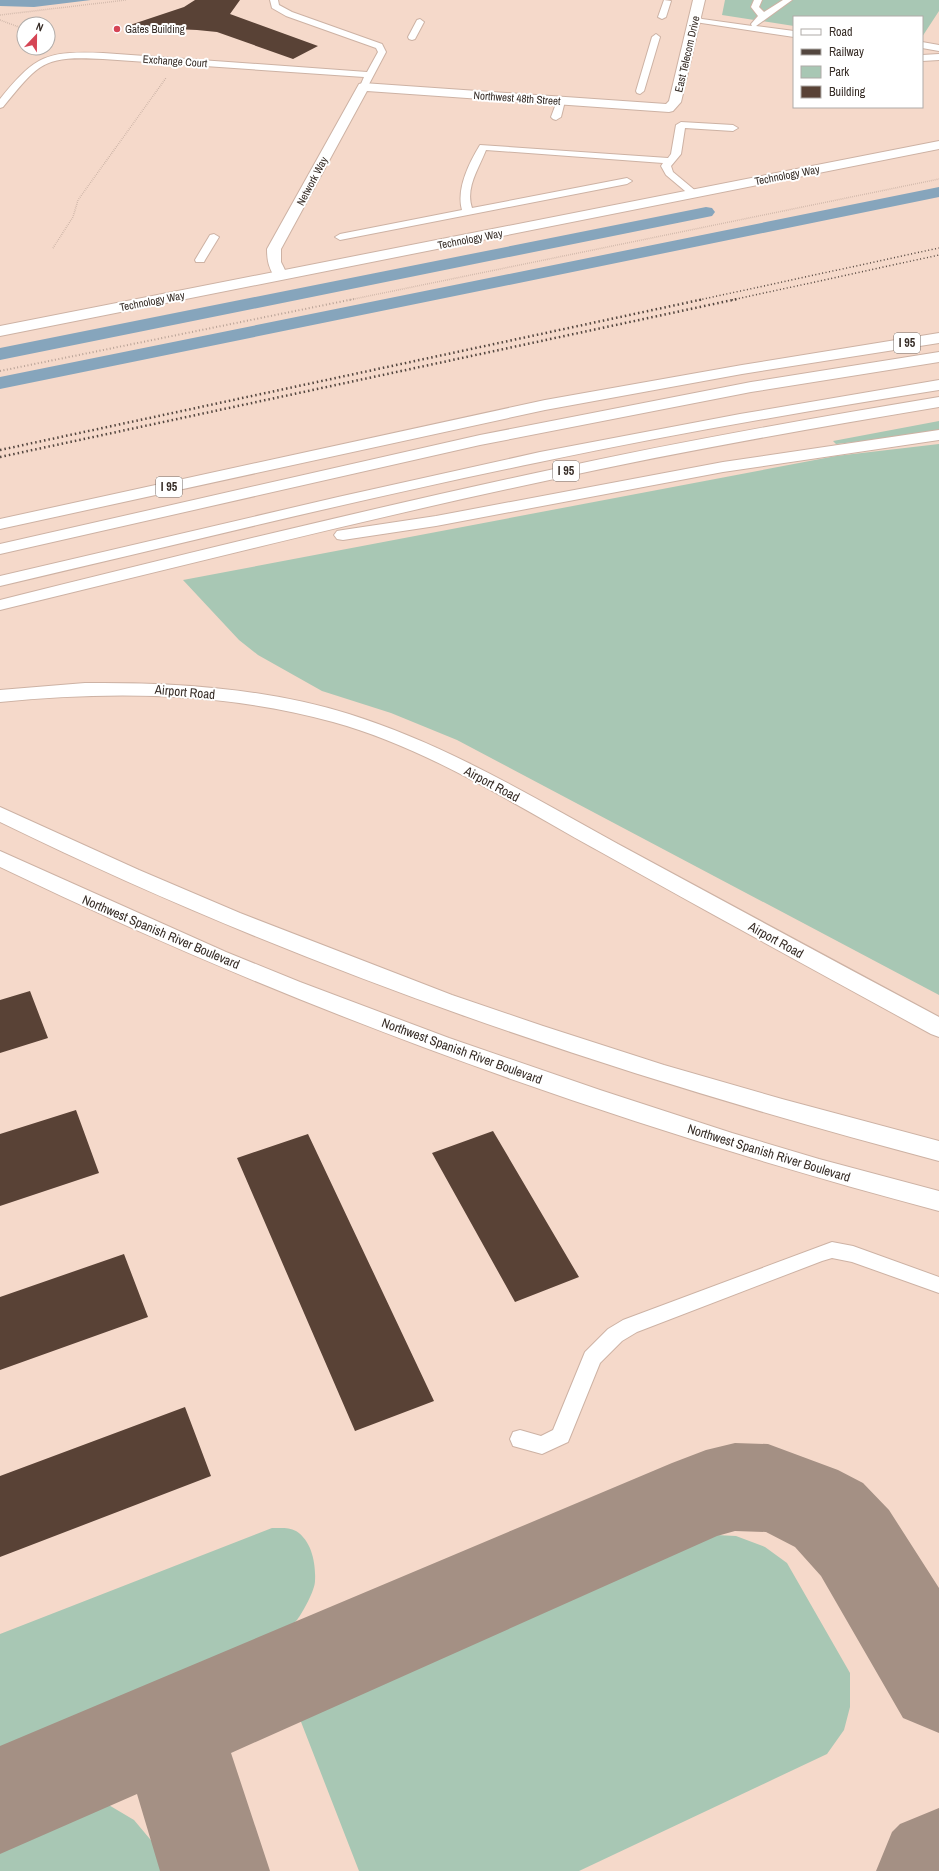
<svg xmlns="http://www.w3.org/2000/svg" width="939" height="1871" font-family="'Archivo Narrow',sans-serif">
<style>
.green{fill:#a8c7b4}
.water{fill:#86a5bc}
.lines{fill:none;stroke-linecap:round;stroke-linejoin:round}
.canal{fill:#86a5bc;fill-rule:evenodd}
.taxiway{fill:#a49084;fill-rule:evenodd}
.building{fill:#594236}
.service-casing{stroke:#cdb2a4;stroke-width:2}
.minor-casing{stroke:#cdb2a4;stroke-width:2}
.tertiary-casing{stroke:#cdb2a4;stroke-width:2}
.secondary-casing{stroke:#cdb2a4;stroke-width:2}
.motorway-casing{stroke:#cdb2a4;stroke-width:2}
.path-far1{stroke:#b7a195;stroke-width:1.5;stroke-dasharray:0.5 1.5;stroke-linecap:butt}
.path{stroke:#b7a195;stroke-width:2;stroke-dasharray:1 2.5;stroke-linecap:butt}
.service{fill:#fff;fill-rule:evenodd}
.minor{fill:#fff;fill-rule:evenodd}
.tertiary{fill:#fff;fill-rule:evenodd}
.secondary{fill:#fff;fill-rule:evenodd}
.motorway{fill:#fff;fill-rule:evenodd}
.rail-far1{stroke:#53463f;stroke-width:1.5;stroke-dasharray:1 2.5;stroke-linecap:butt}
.rail{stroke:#53463f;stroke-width:2.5;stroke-dasharray:1.5 3;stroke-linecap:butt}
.poi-dot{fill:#d54555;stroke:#fff;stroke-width:1.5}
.labels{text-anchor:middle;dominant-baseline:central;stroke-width:4;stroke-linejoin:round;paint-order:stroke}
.far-poi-label{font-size:11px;fill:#362c26;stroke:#fff;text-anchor:start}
.far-street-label{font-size:11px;fill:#362c26;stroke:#fff}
.shield{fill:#fff;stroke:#726b67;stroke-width:1}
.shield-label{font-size:12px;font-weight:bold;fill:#362c26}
.street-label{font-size:13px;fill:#362c26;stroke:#fff}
</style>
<rect width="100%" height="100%" fill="#f5d9ca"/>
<!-- green -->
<path class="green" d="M725 0H939V11L922 37V17H794V26L722 15Z
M939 421V433L836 444 833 441Z
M939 444V995L457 740 391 713 322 691 258 655 239 640 183 580 836 456Z
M272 1528C280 1528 289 1527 296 1531 312 1541 316 1564 315 1581 315 1590 303 1612 297 1620 289 1628 277 1636 268 1643L0 1754V1634Z
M716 1535 736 1536 765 1547 787 1563 850 1673V1707L844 1730 827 1754 579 1871H359L296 1709 699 1536Z
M71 1803 107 1804 134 1820 160 1851 167 1871H0V1834Z"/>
<!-- water -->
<path class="water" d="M0 0H91L34 7 0 6Z"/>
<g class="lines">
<!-- canal -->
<path class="canal" d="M939 187V197L0 389V377Z
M706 207 712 208 715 212 712 216 0 360V348Z"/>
<!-- taxiway -->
<path class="taxiway" d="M735 1443 768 1444 838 1470 863 1483 889 1510 939 1588V1733L903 1718 821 1576 795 1547 766 1532 735 1531 717 1536 231 1753 270 1871H160L137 1794 0 1854V1746L672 1463 706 1450Z
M939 1808V1871H876L892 1832 900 1824Z"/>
</g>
<!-- building -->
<path class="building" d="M195 0H240L230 14 318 46 293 59 217 32 197 30 130 27V25L184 7Z
M30 991 48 1038 0 1053V1000Z
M76 1110 99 1173 0 1206V1134Z
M493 1131 579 1277 515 1302 432 1153Z
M308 1134 434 1401 355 1431 237 1158Z
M124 1254 148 1317 0 1370V1297Z
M185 1407 211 1476 0 1557V1476Z"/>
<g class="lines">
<defs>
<path id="service" d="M270 0H278L279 5 292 12 382 44 386 52 368 86 365 87 361 84 364 77 103 59C43 56 40 62 3 107L0 108V99C36 55 46 51 103 53L367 72 378 52 376 48 286 16 272 8Z
M664 0 671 1 666 17 662 19 658 17Z
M754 0H762L759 7 764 12 783 0H792L756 26 794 31V37L695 22 691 20 695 18 752 26 751 24 758 16 751 7Z
M420 19 424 22 415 39 412 40 409 39 408 37 417 20Z
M656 34 660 37 644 91 640 94 637 93 636 91 652 37Z
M922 42 939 45V51L922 48Z
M939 54V60L922 61V55Z
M561 98 565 101 561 117 556 120 553 119 551 117 557 101Z
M681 122 733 125 738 128 733 131 685 128 681 154 671 166 673 172 697 192 699 194 697 196H691L666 175 661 166 663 163 486 150C479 168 465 188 472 208L627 178 632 181 627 184 340 240 335 237 340 234 462 210C456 189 469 163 480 145L668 158 671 154 676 125Z
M214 234 219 237 205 260 204 262H196L195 260 210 235Z
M832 1242 853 1246 939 1277V1293L852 1262 832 1258 822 1261 637 1332 622 1341 600 1363 568 1442 542 1454 513 1446 510 1439 513 1432 520 1430 541 1436 553 1430 585 1352 608 1329 623 1320Z"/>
<path id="minor" d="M693 0H705L681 102 673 111 669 112 367 91 281 249V262L288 276 286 279H276C269 269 267 261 267 249L359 84 363 83 666 104 669 101Z"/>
<path id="tertiary" d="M939 141V149L0 336V326Z
M85 683C174 682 264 688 349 714 445 744 531 796 618 844 725 902 832 960 939 1017V1037L931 1034C819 973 708 912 597 850 512 803 427 748 333 722 224 692 112 691 0 702V690Z"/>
<path id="secondary" d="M0 807 139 870 240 913 452 995 543 1026 664 1065 782 1099 939 1141V1161C617 1076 300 969 0 822Z
M0 851 226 952 300 982 449 1038 600 1090 732 1133 819 1159 939 1191V1211C616 1125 301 1012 0 867Z"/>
<path id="motorway" d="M939 333V343L742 374 545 410 0 529V519L545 400 742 365Z
M939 352V362L751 392 480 445 0 554V544L480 435 751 382Z
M939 380V390C806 411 673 434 540 462 359 499 180 544 0 586V576L338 497 540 452 740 414Z
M939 397V407C807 429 676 452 545 481 362 520 181 566 0 610V600C181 555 363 510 545 471 676 442 807 419 939 397Z
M939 430V440L723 472 436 526 343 540 337 539 334 535 337 531 343 530 436 516 723 462Z"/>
</defs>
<!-- service casing -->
<use href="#service" class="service-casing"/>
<!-- minor casing -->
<use href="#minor" class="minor-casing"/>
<!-- tertiary casing -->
<use href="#tertiary" class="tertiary-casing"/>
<!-- secondary casing -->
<use href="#secondary" class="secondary-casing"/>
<!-- motorway casing -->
<use href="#motorway" class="motorway-casing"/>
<!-- path-far1 -->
<path class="path-far1" d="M0 15 126 0
M0 20 24 29
M53 248 73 217 78 200 166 78
M349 300 939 179"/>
<!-- path -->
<path class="path" d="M0 371 354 299"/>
<!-- service -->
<use href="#service" class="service"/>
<!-- minor -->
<use href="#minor" class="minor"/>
<!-- tertiary -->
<use href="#tertiary" class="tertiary"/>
<!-- secondary -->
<use href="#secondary" class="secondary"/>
<!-- motorway -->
<use href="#motorway" class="motorway"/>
<!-- rail-far1 -->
<path class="rail-far1" d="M699 300 939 248
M732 300 939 255"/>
<!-- rail -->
<path class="rail" d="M0 450 704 299
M0 457 737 299"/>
</g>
<!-- markers -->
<circle class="poi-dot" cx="117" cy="29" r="4"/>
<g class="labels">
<!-- far-poi labels -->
<g class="far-poi-label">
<text x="125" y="29">Gates Building</text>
</g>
<!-- far-street labels -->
<g class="far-street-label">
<text transform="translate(687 54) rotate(-77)">East Telecom Drive</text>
<text transform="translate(175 61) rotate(4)">Exchange Court</text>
<text transform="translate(517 98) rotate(4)">Northwest 48th Street</text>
<text transform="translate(787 175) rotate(-11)">Technology Way</text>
<text transform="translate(312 181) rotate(-62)">Network Way</text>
<text transform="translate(470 239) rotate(-11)">Technology Way</text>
<text transform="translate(152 301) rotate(-11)">Technology Way</text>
</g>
<!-- shield labels -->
<g class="shield">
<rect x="894" y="333" width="26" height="20" rx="3"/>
<rect x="553" y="461" width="26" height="20" rx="3"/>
<rect x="156" y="477" width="26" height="20" rx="3"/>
</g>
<g class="shield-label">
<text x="907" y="343">I 95</text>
<text x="566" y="471">I 95</text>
<text x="169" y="487">I 95</text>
</g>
<!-- street labels -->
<g class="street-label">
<text transform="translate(185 692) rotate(5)">Airport Road</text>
<text transform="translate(492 784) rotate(28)">Airport Road</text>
<text transform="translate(161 932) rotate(23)">Northwest Spanish River Boulevard</text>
<text transform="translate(776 940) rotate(29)">Airport Road</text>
<text transform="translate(462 1051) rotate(20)">Northwest Spanish River Boulevard</text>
<text transform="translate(769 1153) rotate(17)">Northwest Spanish River Boulevard</text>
</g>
</g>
<!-- legend -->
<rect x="793" y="16" width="130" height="92" fill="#ffffff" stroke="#afaba8"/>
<rect x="801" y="29" width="20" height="6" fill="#ffffff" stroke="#afaba8"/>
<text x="829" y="36" font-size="12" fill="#362c26">Road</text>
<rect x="801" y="49" width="20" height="6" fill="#53463f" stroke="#afaba8"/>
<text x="829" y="56" font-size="12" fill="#362c26">Railway</text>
<rect x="801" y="66" width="20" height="12" fill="#a8c7b4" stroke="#afaba8"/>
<text x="829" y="76" font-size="12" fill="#362c26">Park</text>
<rect x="801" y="86" width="20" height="12" fill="#594236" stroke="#afaba8"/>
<text x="829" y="96" font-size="12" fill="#362c26">Building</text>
<!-- north arrow -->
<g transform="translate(36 36) rotate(22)"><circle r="19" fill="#ffffff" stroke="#afaba8"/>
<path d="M0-3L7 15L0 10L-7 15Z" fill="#d54555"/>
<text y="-6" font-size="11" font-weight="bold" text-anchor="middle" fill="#362c26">N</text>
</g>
</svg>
